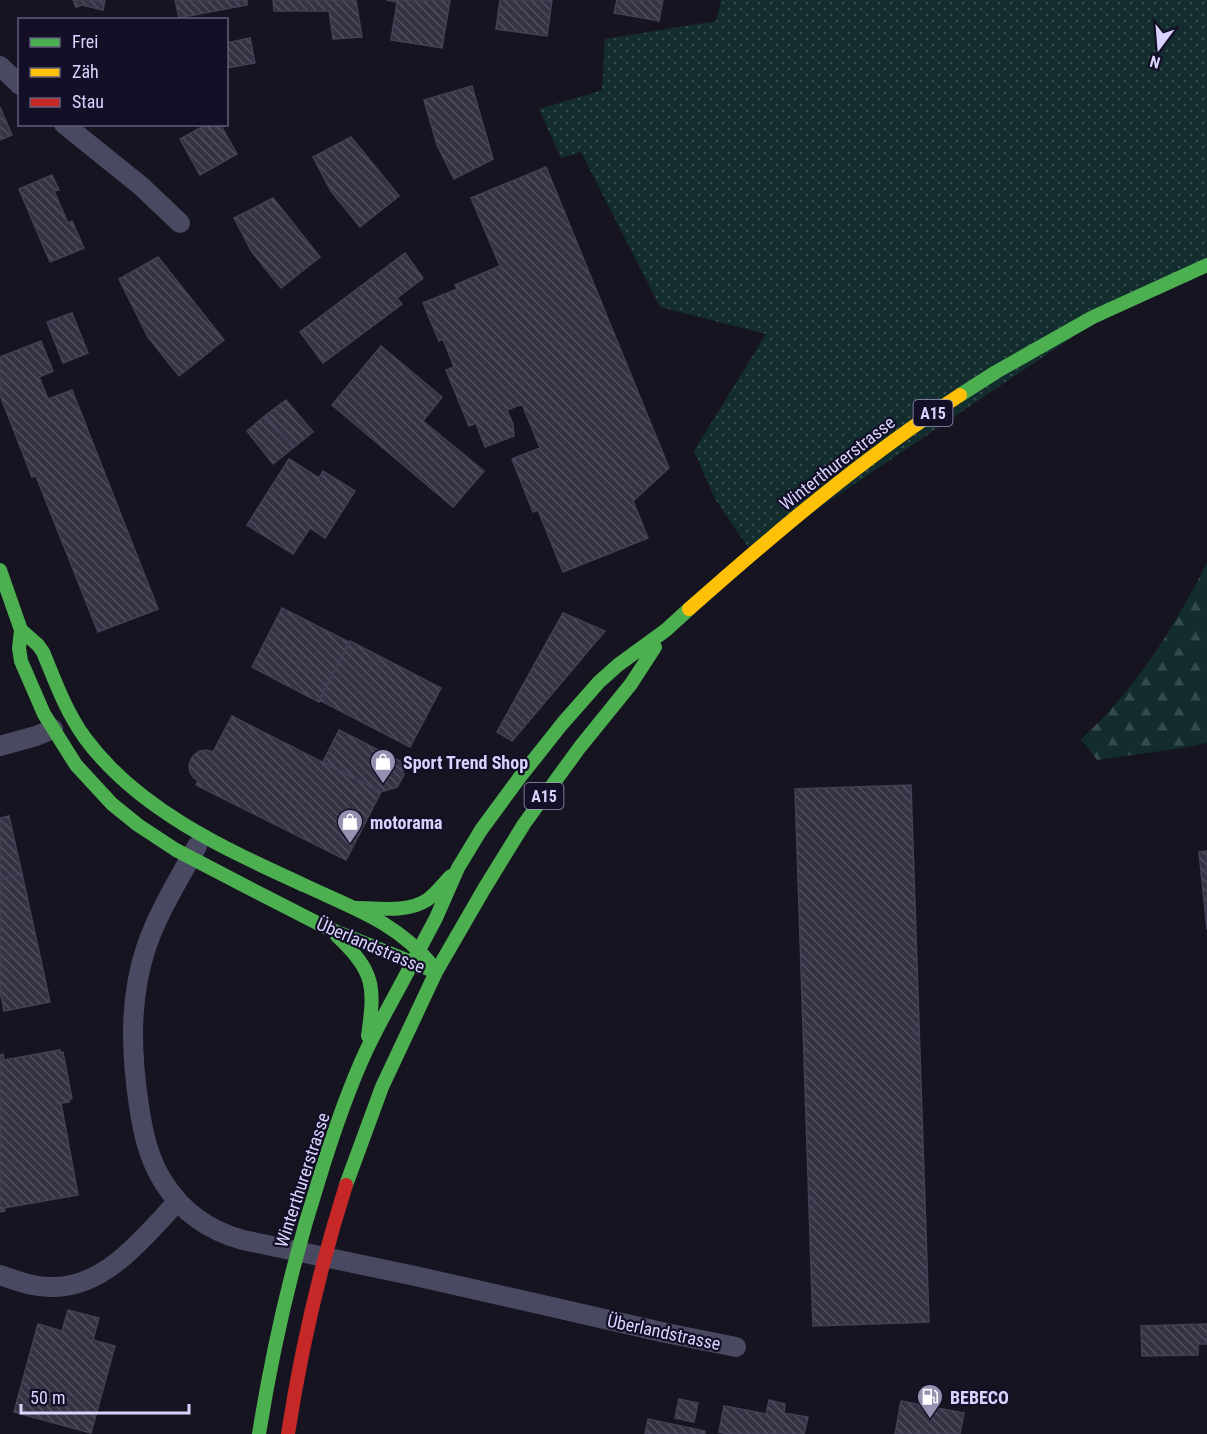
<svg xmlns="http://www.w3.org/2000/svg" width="1207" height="1434" font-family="'Roboto Condensed',sans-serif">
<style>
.grass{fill:url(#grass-dots)}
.forest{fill:url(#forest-firs)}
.building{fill:url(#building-back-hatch);stroke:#433f54;stroke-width:1.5}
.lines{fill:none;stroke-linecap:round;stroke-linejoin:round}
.street{stroke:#4a4962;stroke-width:20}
.fast{stroke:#4caf50;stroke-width:14}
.slow{stroke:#ffc107;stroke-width:14}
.jam{stroke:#c62828;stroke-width:14}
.labels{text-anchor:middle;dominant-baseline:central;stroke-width:4.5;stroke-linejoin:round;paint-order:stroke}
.shield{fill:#130f26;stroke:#9e99be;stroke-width:1.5}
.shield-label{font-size:16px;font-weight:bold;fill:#d9d4ff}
.street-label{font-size:18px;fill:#d9d4ff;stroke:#130f26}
.poi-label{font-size:18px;font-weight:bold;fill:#d9d4ff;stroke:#130f26;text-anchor:start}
</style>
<defs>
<pattern id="grass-dots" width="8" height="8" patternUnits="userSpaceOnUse" patternTransform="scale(1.5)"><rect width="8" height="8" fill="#132c2d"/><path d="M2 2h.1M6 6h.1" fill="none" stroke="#354a4c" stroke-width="1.8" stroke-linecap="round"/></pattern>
<pattern id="forest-firs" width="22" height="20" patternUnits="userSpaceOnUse" patternTransform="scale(1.5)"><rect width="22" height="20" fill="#132c2d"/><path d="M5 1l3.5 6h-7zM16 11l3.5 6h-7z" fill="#354a4c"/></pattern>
<pattern id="building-back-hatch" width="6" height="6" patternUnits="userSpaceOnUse" patternTransform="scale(1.5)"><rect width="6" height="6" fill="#343243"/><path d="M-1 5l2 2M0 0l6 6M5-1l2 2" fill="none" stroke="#514f5f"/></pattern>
</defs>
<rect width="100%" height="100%" fill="#161421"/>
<!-- grass -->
<path class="grass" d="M721 0H1207V265L1129 299 752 553 715 499 694 451 766 334 660 307 581 152 561 158 539 109 602 90 605 39 716 21Z"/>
<!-- forest -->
<path class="forest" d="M1207 562V743L1175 749 1097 760 1081 739C1133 693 1177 624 1207 562Z"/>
<!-- building -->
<path class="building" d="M73 0H105L103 10 82 5 76 7Z
M175 0H247V5L179 18Z
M273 0H356L362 37 333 39 329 11H274Z
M386 0H450L442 48 391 40 397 2Z
M500 0H552L547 36 496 29Z
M617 0H663L659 21 614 13Z
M250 38 255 63 226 68V43Z
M472 86 493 159 454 179 437 145 424 100Z
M0 107 12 135 0 140Z
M207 124H220L237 154 200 175 180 139Z
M351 137 399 196 360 227 331 191 313 157Z
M546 167 669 468 633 501 648 538 563 572 538 510 533 512 512 459 540 448 522 404 507 410 513 424 514 436 485 447 476 423 469 426 446 370 454 367 443 339 439 341 423 303 457 289 455 285 500 266 471 198Z
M52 175 59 190 54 191 68 223 72 221 84 248 50 262 19 189Z
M273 198 320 257 281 288 252 252 234 218Z
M405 253 423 278 397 298 402 304 323 363 300 332Z
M158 257 224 340 179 376 148 337 119 279Z
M72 313 88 353 63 363 47 322Z
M41 341 53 371 39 377 48 399 72 390 158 609 98 632 36 476 32 477 0 395V357Z
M381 346 442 397 423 421 484 471 453 507 332 405Z
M286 400 313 432 293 448 266 415Z
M266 415 293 448 273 464 247 431Z
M289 459 319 478 323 471 355 491 325 538 310 528 293 554 247 525Z
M282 608 349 642 319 702 252 667Z
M563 613 605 631 512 741 497 732Z
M350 641 441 688 410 747 319 700Z
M232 716 381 792 346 860 196 785 198 781 193 777 190 772 189 766 191 759 195 754 200 751 207 750 213 752Z
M339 730 400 761 404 775 397 787 381 792 323 762Z
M911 785 929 1322 813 1326 795 789Z
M9 816 22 874 0 879V818Z
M1207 851V930L1199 852Z
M22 874 50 1002 4 1011 1 995 0 996V879Z
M60 1050V1053L63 1052 72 1099H69V1102L61 1103 78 1195 4 1208 5 1211 0 1212V1055L3 1054 4 1060Z
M68 1310 99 1318 93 1340 115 1346 91 1433 14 1412 38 1324 62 1331Z
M1207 1324V1344H1198V1355L1142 1356 1141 1326Z
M679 1399 698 1403 694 1422 675 1418Z
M769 1400 785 1404 784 1413 808 1417 804 1434H728L719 1432 724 1406 766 1414Z
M901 1401 964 1413 960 1434H895Z
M648 1419 705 1431V1434H645Z"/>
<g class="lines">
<!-- street -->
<path class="street" d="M0 66 20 85
M64 124 141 186 180 223
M0 746 36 736 53 729
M197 846C179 879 158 912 146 948 129 999 131 1053 139 1106 143 1133 149 1160 164 1183 183 1213 210 1231 243 1240L415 1276 666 1333 736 1347
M0 1275C18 1281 35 1288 54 1287 106 1287 145 1236 177 1202"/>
<!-- fast -->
<path class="fast" d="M960 395 996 372 1093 317 1207 265
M0 570 21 630 19 648 21 661 44 714 76 765 112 804 138 825 176 850 247 887 327 928 436 972
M21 630 38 645 43 652C55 681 66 712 85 738 138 810 227 850 306 886 355 909 396 922 432 965
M356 908C379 908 407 913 427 900 436 894 443 884 451 876
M337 936C375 972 375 986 368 1036
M419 950 436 918 458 868 481 830 520 777 562 724 599 682 618 665 666 630 689 609
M436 972 484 889 524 824 580 747 631 684 655 647
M346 1185 382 1087 436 972
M259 1434C273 1346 293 1260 320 1176 333 1134 347 1092 366 1051 382 1017 402 984 419 950"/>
<!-- slow -->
<path class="slow" d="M689 609C775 533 863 458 960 395"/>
<!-- jam -->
<path class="jam" d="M288 1434C301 1349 320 1267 346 1185"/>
</g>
<!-- icons -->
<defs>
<symbol id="shop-pin" viewBox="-11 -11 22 30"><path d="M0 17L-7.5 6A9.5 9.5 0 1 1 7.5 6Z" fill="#9591b1" stroke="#130f26"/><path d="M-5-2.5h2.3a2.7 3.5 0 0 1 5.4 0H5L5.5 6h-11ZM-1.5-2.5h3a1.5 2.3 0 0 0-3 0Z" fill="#fff"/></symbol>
<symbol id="fuel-pin" viewBox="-11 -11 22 30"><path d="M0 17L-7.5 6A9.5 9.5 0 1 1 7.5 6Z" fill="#9591b1" stroke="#130f26"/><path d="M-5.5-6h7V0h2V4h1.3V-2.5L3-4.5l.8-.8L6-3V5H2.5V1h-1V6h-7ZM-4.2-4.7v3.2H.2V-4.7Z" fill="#fff"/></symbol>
</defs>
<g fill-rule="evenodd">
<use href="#shop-pin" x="368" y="747" width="30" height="40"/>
<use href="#shop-pin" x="335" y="807" width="30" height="40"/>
<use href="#fuel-pin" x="915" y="1382" width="30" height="40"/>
</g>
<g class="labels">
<!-- shield labels -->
<g class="shield">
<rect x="913.5" y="400" width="39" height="26" rx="4.5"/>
<rect x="524.5" y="783" width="39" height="26" rx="4.5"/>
</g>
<g class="shield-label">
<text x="933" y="413">A15</text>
<text x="544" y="796">A15</text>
</g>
<!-- street labels -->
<g class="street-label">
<text transform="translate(837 463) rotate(-38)">Winterthurerstrasse</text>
<text transform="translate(371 945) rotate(23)">Überlandstrasse</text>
<text transform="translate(302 1180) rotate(-72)">Winterthurerstrasse</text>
<text transform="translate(664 1332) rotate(12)">Überlandstrasse</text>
</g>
<!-- poi labels -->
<g class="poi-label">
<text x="403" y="762">Sport Trend Shop</text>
<text x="370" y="822">motorama</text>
<text x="950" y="1397">BEBECO</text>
</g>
</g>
<!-- legend -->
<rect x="18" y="18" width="210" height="108" fill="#130f26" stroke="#625e7d" stroke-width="1.5"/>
<rect x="30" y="38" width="30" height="9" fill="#4caf50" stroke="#625e7d" stroke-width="1.5"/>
<text x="72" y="48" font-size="18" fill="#d9d4ff">Frei</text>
<rect x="30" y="68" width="30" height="9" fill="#ffc107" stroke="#625e7d" stroke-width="1.5"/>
<text x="72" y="78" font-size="18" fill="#d9d4ff">Zäh</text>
<rect x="30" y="98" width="30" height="9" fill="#c62828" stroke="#625e7d" stroke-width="1.5"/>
<text x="72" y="108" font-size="18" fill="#d9d4ff">Stau</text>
<!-- north arrow -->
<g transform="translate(1159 48) rotate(196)" stroke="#130f26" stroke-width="4.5" paint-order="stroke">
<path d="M0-4.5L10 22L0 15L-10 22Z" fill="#d9d4ff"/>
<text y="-9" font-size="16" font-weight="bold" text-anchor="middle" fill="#d9d4ff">N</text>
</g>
<!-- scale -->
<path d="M21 1404v9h168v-9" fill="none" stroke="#d9d4ff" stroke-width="3"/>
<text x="30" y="1404" font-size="18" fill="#d9d4ff" stroke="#130f26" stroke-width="4.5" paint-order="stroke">50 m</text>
</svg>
